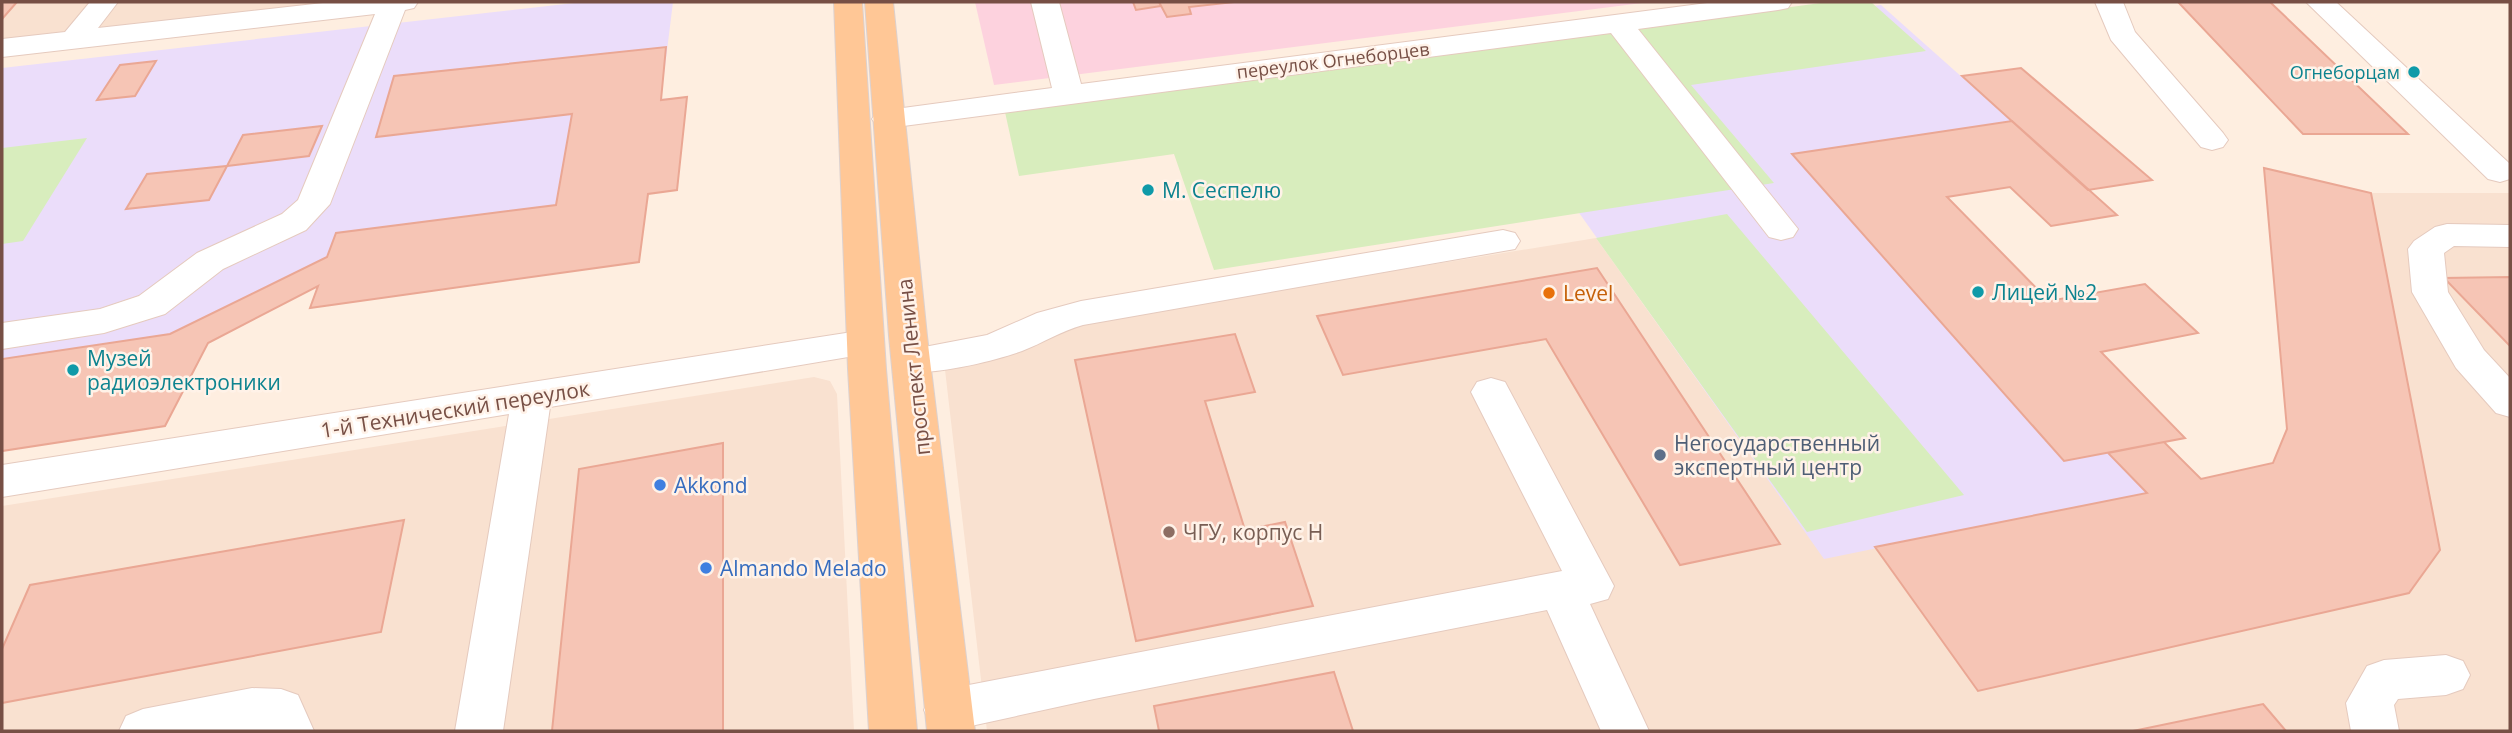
<svg xmlns="http://www.w3.org/2000/svg" width="2512" height="733" font-family="'Open Sans',sans-serif">
<style>
.residential{fill:#f9e1d0}
.education{fill:#ebddfa}
.medical{fill:#fdd2de}
.green{fill:#d8edbd}
.building{fill:#f6c5b5;stroke:#eaa794;stroke-width:2}
.lines{fill:none;stroke-linecap:round;stroke-linejoin:round}
.minor-casing{stroke:#e5cabe;stroke-width:2}
.major-casing{stroke:#dcd1cf;stroke-width:2}
.minor{fill:#fff;fill-rule:evenodd}
.major{fill:#ffc796;fill-rule:evenodd}
.culture-dot{fill:#0f9aa8;stroke:#fff2e8;stroke-width:2.5}
.food-dot{fill:#e8710a;stroke:#fff2e8;stroke-width:2.5}
.service-dot{fill:#5c6f8a;stroke:#fff2e8;stroke-width:2.5}
.shop-dot{fill:#3f7fe0;stroke:#fff2e8;stroke-width:2.5}
.education-dot{fill:#8d6e63;stroke:#fff2e8;stroke-width:2.5}
.labels{text-anchor:middle;dominant-baseline:central;stroke-width:5;stroke-linejoin:round;paint-order:stroke}
.far-street-label{font-size:18px;fill:#774f45;stroke:#fff2e8}
.far-culture-label{font-size:18px;fill:#0d838f;stroke:#fff2e8;text-anchor:end}
.culture-label{font-size:21px;fill:#0d838f;stroke:#fff2e8;text-anchor:start}
.food-label{font-size:21px;fill:#c56008;stroke:#fff2e8;text-anchor:start}
.street-label{font-size:21px;fill:#774f45;stroke:#fff2e8}
.service-label{font-size:21px;fill:#4e5e75;stroke:#fff2e8;text-anchor:start}
.shop-label{font-size:21px;fill:#366cbe;stroke:#fff2e8;text-anchor:start}
.education-label{font-size:21px;fill:#785e54;stroke:#fff2e8;text-anchor:start}
</style>
<rect width="100%" height="100%" fill="#feeee0"/>
<!-- residential -->
<path class="residential" d="M2 2H342L2 42Z
M2371 193H2510V731H987L942 344 1596 238 1824 558 1875 547 1978 691 2409 593Z
M814 377 830 381 837 394 854 731H2V506Z"/>
<!-- education -->
<path class="education" d="M583 2H673L661 99 687 97 677 190 648 194 639 262 310 308 317 286 208 343 165 426 2 451V68Z
M1881 5 2117 215 2051 226 2010 187 1948 197 2049 301 2145 284 2198 333 2101 352 2185 438 2109 453 2147 493 1824 559 1471 60Z"/>
<!-- medical -->
<path class="medical" d="M975 2H1650L994 85Z"/>
<!-- green -->
<path class="green" d="M1828 2H1871L1926 51 1691 85 1774 183 1214 270 1174 154 1019 176 1005 112Z
M87 138 23 241 2 244V148Z
M1727 214 1964 495 1807 532 1596 238Z"/>
<!-- building -->
<path class="building" d="M2 2H17L2 19Z
M1133 2H1159L1161 6 1136 10Z
M1159 2H1234L1189 7 1191 14 1167 17Z
M2178 2H2270L2408 134H2303Z
M666 47 661 100 687 97 677 190 648 194 639 262 310 308 318 286 208 343 165 426 2 451V359L170 334 327 257 336 233 556 205 572 114 376 137 394 76Z
M156 61 135 96 97 100 120 65Z
M2021 68 2152 180 2088 190 1962 76Z
M2012 121 2117 215 2051 226 2010 187 1947 197 2049 301 2145 284 2198 333 2101 352 2185 438 2064 461 1792 154Z
M322 126 309 156 227 166 243 135Z
M227 166 209 200 126 209 147 174Z
M2264 168 2371 193 2440 550 2409 593 1978 691 1875 547 2147 493 2108 453 2164 442 2201 479 2273 463 2287 429Z
M1597 268 1780 544 1680 565 1546 339 1343 375 1317 316Z
M2510 277V346L2444 278Z
M1235 334 1255 392 1205 401 1245 530 1285 522 1313 606 1136 641 1075 360Z
M723 443V731H552L579 469Z
M404 520 381 632 2 703V649L30 585Z
M1334 672 1353 731H1159L1154 706Z
M2263 704 2286 731H2133Z"/>
<g class="lines">
<defs>
<path id="minor" d="M90 2H118L98 28 332 2H418L414 8 405 10 330 204 306 230 223 269 165 314 104 333 2 349V323L100 309 139 296 197 253 282 214 298 200 375 14 2 57V39L65 32Z
M1031 2H1059L1081 84 1715 2H1792L1788 8 1778 10 1638 29 1798 229 1793 237 1781 240 1769 237 1611 33 888 128 877 126 872 119 877 112 888 110 1052 88Z
M2095 2H2123L2135 32 2223 133 2228 140 2223 147 2212 150 2201 147 2111 40Z
M2306 2H2336L2510 164V179L2500 182 2488 179Z
M2447 224 2510 225V247L2454 246 2444 253 2448 292 2484 350 2510 378V417L2496 413 2456 368 2412 292 2408 249 2414 241 2435 227Z
M1503 230 1515 233 1520 241 1515 249 1083 325C1061 331 1043 343 1022 351 994 361 926 378 898 370L893 361 898 352 987 335 1037 313 1081 301Z
M865 330 878 334 884 343 878 352 550 407 503 731H455L509 414 2 497V465Z
M1491 378 1505 382 1614 586 1608 599 1590 604 1649 731H1601L1547 610 1094 699 948 731 931 725 924 710 931 695 948 689 1562 571 1471 392 1477 382Z
M2446 655 2463 661 2470 675 2463 689 2446 695 2398 699 2394 705 2399 731H2351L2346 703 2367 666 2384 660Z
M252 688 281 689 298 695 314 731H119L126 716 143 709Z"/>
<path id="major" d="M834 2H862L886 369 917 731H869L848 369Z
M865 2H893L927 336 975 731H927L889 336Z"/>
</defs>
<!-- minor casing -->
<use href="#minor" class="minor-casing"/>
<!-- major casing -->
<use href="#major" class="major-casing"/>
<!-- minor -->
<use href="#minor" class="minor"/>
<!-- major -->
<use href="#major" class="major"/>
</g>
<!-- markers -->
<g class="culture-dot">
<circle cx="2414" cy="72" r="7"/>
<circle cx="1148" cy="190" r="7"/>
<circle cx="1978" cy="292" r="7"/>
<circle cx="73" cy="370" r="7"/>
</g>
<circle class="food-dot" cx="1549" cy="293" r="7"/>
<circle class="service-dot" cx="1660" cy="455" r="7"/>
<g class="shop-dot">
<circle cx="660" cy="485" r="7"/>
<circle cx="706" cy="568" r="7"/>
</g>
<circle class="education-dot" cx="1169" cy="532" r="7"/>
<g class="labels">
<!-- far-street labels -->
<g class="far-street-label">
<text transform="translate(1333 60) rotate(-7)">переулок Огнеборцев</text>
</g>
<!-- far-culture labels -->
<g class="far-culture-label">
<text x="2400" y="72">Огнеборцам</text>
</g>
<!-- culture labels -->
<g class="culture-label">
<text x="1162" y="190">М. Сеспелю</text>
<text x="1992" y="292">Лицей №2</text>
<text x="87" y="358">Музей<tspan x="87" dy="24">радиоэлектроники</tspan></text>
</g>
<!-- food labels -->
<g class="food-label">
<text x="1563" y="293">Level</text>
</g>
<!-- street labels -->
<g class="street-label">
<text transform="translate(913 367) rotate(-96)">проспект Ленина</text>
<text transform="translate(455 409) rotate(-9)">1-й Технический переулок</text>
</g>
<!-- service labels -->
<g class="service-label">
<text x="1674" y="443">Негосударственный<tspan x="1674" dy="24">экспертный центр</tspan></text>
</g>
<!-- shop labels -->
<g class="shop-label">
<text x="674" y="485">Akkond</text>
<text x="720" y="568">Almando Melado</text>
</g>
<!-- education labels -->
<g class="education-label">
<text x="1183" y="532">ЧГУ, корпус Н</text>
</g>
</g>
<!-- border -->
<rect width="2512" height="733" fill="none" stroke="#774f45" stroke-width="7"/>
</svg>
